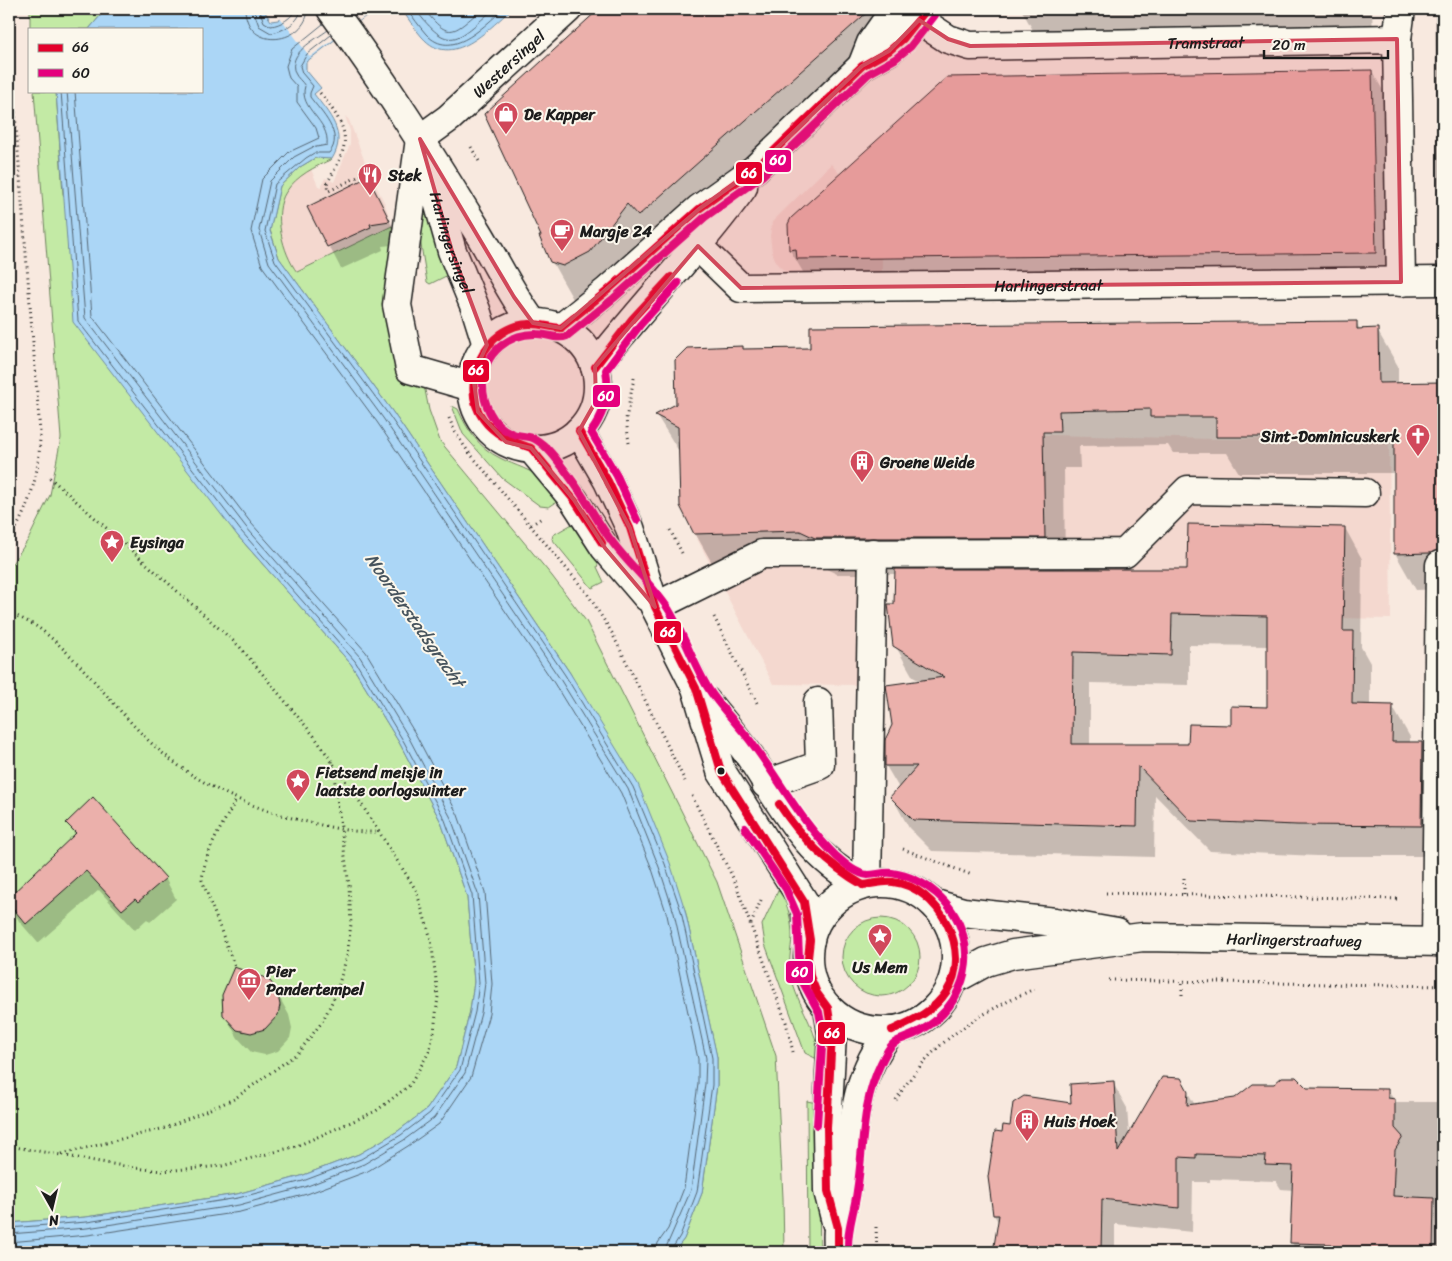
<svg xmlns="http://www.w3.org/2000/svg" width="1452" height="1261" font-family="Sriracha,sans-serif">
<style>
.built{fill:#f4d8cf}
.green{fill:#c3eaa5;stroke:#708360}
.water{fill:#abd6f6;stroke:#728c9f}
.pier{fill:#f8e9df}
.shadow{fill:#0003;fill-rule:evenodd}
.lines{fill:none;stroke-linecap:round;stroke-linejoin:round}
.shore{stroke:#556673;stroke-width:1}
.building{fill:#ebb0ab;stroke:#1c1c1c;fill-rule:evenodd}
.minor-casing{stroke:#1c1c1c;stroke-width:31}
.major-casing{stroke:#1c1c1c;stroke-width:31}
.path{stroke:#1c1c1c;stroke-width:3;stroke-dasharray:1 4;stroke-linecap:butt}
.minor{stroke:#fbf7ec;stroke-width:28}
.major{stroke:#fbf7ec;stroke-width:28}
.bus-1-casing{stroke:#fbf7ec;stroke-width:11}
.bus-2-casing{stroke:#fbf7ec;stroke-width:11}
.bus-1{stroke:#e4002b;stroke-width:8}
.bus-2{stroke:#e5007d;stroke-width:8}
.marked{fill:#d1495b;fill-opacity:0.2;stroke:#d1495b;stroke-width:4;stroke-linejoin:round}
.bus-dot{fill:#1c1c1c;stroke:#fbf7ec;stroke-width:2}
.labels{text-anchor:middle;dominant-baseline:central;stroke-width:4;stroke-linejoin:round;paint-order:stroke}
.street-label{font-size:16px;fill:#1c1c1c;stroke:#fbf7ec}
.poi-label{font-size:16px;font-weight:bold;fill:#1c1c1c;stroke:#fbf7ec;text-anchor:start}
.water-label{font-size:18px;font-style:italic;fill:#47545d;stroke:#fbf7ec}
.line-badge{stroke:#fbf7ec;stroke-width:2}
.badge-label{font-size:14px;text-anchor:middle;font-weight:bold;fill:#fff}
</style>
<rect width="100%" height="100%" fill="#f8e9df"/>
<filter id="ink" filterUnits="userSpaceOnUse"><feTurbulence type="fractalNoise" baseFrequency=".02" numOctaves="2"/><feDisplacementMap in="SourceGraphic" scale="10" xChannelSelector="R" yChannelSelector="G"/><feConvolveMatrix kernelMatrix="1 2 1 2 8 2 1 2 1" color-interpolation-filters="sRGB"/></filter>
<g filter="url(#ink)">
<!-- built -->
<path class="built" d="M345 116 349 120 368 170 385 204 392 226 297 272 279 258 280 186 308 162 318 186 321 187 325 178 334 182 350 144V131Z
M831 164 882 221V279L787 274 777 264 772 252 770 236 772 222Z
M893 431 1217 439H1389L1391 619 1173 615V571L860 565 856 685 773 684 681 508 679 457 729 456Z"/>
<!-- green -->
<path class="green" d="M30 9H106L89 29H30Z
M34 91H56L63 194 237 535 351 664 400 744 441 822 467 897 474 982 470 1011 456 1067 427 1109 398 1131 359 1154 301 1176 237 1194 86 1217 9 1223V568L28 540 50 495 61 438Z
M322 157 332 159C315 167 297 175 286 192 272 213 283 254 297 272L392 226 429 410 440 441 552 576 586 621 717 882 776 1056 783 1198 784 1252H674L684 1239 702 1193 717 1085V1058L685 910 570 673 392 411 279 258 270 230 280 186 300 167 315 158Z
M421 200 429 218 448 275 430 284 427 282 420 239Z
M452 406 458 409C467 430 479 448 500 458 515 466 532 469 545 482 550 487 554 495 558 501L549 507 540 506 502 478 463 434Z
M574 523 600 559 597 567 604 582 592 588 552 539 553 535Z
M778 891 781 892C788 906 792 921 792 937 791 950 788 962 791 976 797 1006 818 1028 819 1060L805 1053 765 944 762 925Z
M842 957a39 39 0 1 1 78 0a39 39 0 1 1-78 0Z
M807 1101 817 1103 820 1252H808Z"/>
<!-- water -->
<path class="water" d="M106 9H263L271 21 278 20 292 9H375L306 62V70L321 88 314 94C329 114 348 133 332 159L315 158 300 167 280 186 270 231 279 258 392 411 570 673 638 784 670 863 685 910 717 1057V1085L702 1193 684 1239 674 1252H9V1223L86 1217 237 1194 301 1176 359 1154 398 1131 427 1109 456 1067 470 1011 474 982 467 897 441 822 400 744 351 664 237 535 73 322 56 91H201V29H89Z
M401 9H512C488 29 452 71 422 37 414 28 408 18 401 9Z"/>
<!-- pier -->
<path class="pier" d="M288 9H375L310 57 279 16Z"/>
<!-- shadow -->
<path class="shadow" d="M599 9H882L881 56 585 303 573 299 552 262 543 237 486 115Z
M1021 9H1372L1373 38 1042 46Z
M1435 9H1443V263L1438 254Z
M1372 71 1385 94 1388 275 812 281 806 272H803L790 250 789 225Z
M367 179 402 244 382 246 383 250 341 269 309 207Z
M1356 322 1360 330H1377L1398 366V384L1438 383V329H1443V589L1416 590 1395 553V473H1239L1227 453H1173L1168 445 1079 446 1080 468H1064L1065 571H1188L1345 528 1362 559 1361 647 1370 663V705L1392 706 1410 737V743H1422L1440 774 1438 856H1316L1210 851 1155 795 1154 857 932 851 909 828 892 797 899 788 886 766 920 681 913 677 895 645 896 574H837L822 567 716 570 695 533 680 453 657 416 677 405 742 347 744 350 811 349ZM1189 645 1268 646V708L1189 746 1090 745V683L1189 685Z
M68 823 165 878 176 899 150 922 147 919 135 930 99 890 38 943 19 921 9 903V898L75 835Z
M276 991 289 1015 292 1028 290 1038 278 1051 265 1055 251 1052 238 1038 224 1014Z
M1180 1079 1195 1105 1307 1090H1387L1396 1102H1443V1252H1297L1292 1243 1293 1190 1281 1189 1276 1181 1210 1179V1182H1193L1192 1232 1115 1224V1252H994L999 1223 994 1215 1003 1133 1072 1104 1113 1083 1127 1108 1129 1135Z"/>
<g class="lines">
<!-- shore -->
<path class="shore" d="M245 9C247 54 307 43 308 9
M253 9 259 26 271 33C284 31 300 22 301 9
M259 9 264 22 271 26C280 25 293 18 295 9
M407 9C413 17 419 26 426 34 452 62 483 26 504 9
M415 9C450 55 456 41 494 9
M424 9C450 43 454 32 482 9
M323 24 292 49 286 66 289 78 297 87V102L316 128 319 138 289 152 262 179 251 231 262 266 377 422 554 683 621 793 652 869 667 915 698 1059V1084L684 1188 668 1229 658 1243 656 1252
M328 30C315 40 287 53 295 73 297 78 302 81 305 86 298 109 330 120 327 145L311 148 294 157 270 181 259 230 269 263 383 418 560 679 628 789 659 867 674 913 706 1058 705 1084 691 1190 664 1252
M331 35 307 54 300 66 302 73 313 86 310 93V97C321 112 345 135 329 153H314L306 158 275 184 265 231 275 261 388 414 565 675 633 787 665 864 681 911 712 1058V1085L697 1192 680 1236 670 1252
M9 1228 87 1222 238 1198 303 1181 361 1159 401 1135 430 1113 460 1070 475 1012 479 983 472 895 445 820 404 742 355 661 241 531 78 321 61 91
M9 1234 87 1228 239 1205 305 1187 364 1164 404 1140 434 1118 465 1073 481 1013 485 983 478 894 451 818 409 738 360 657 246 527 85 318 67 91
M9 1242 88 1235 240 1212 307 1194 368 1171 408 1146 439 1124 471 1077 489 1014 492 984 485 892 458 815 416 735 366 652 251 523 92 316 75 91"/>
</g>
<!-- building -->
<path class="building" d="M599 9H871L638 216 627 204 590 252 563 266 550 262 539 236H541L484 114Z
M1372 70 1376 253 797 259 796 249 789 250 788 224 791 218 947 77Z
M368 177 390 221 370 224 371 227 327 247 307 207Z
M1357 321V329L1378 328 1379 383 1443 382V550L1430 553 1394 554V437H1216V417H1150V409L1059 411 1060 432H1043L1045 538H815L800 531 694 534 680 506 678 427 655 415 676 404 675 360 687 348 743 346V349L810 348V326Z
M1188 524 1345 527 1343 631H1353L1352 704 1393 705 1392 742H1422L1421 826 1297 825 1191 821 1138 766 1137 826 913 820 890 797 917 766H885V740L892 725 886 685 944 677 893 646 888 604H894L895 569H1187ZM1172 614 1267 616V707L1231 706V725L1189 724 1188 744H1072L1073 652 1171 655Z
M93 797 166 878 138 902 135 899 122 910 86 871 26 924 9 904V897L76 833 66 823Z
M234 967 263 977 271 982 277 991 280 1005 278 1015 265 1029 251 1033 237 1030 223 1015 222 995Z
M1162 1077 1181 1078 1188 1091 1187 1105 1235 1098 1253 1084H1274L1282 1077H1296L1307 1088 1388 1089V1098L1395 1099V1128L1403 1137 1395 1150 1393 1196 1434 1198 1433 1250 1332 1249V1244L1290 1243 1293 1166 1265 1165 1266 1156 1196 1154V1158L1179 1157V1208L1102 1199 1101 1252H993L999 1215H993L988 1177 995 1131 1002 1132 1003 1125 1010 1126 1013 1103 1024 1096 1071 1103 1070 1084 1114 1081 1118 1152Z"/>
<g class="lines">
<defs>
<g id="minor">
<path id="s1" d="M902 9 948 39 970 46 1397 39 1401 282"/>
<path d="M1397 39 1401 9"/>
<path id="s2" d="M681 230 741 288 1443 281"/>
<path id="s3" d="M472 387 410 369 397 305 420 139 449 118 568 9"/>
<path d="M655 607 762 554 1125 553 1188 490 1365 493"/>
<path d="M766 784 820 765 818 702"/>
<path d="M867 884 873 553"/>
<path d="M1436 942 1440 565"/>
</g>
<g id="major">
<path d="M331 9C384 81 431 156 478 232 497 263 511 294 533 323"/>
<path d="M862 66 871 43 895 9"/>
<path id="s4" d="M429 170 452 251 476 310 487 345"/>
<circle cx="535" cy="386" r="63"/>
<path d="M561 328 607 291 699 209 755 169 862 66 889 51 903 39 927 9"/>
<path d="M595 367C643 305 698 250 743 187"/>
<path d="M579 431 608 481 630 528 655 607 696 688 721 771 804 902 810 940"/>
<path d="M531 448 574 500 605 548 647 597"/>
<path d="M706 701C721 720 737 738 751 758 784 808 806 855 863 885"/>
<circle cx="882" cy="957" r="74"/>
<path d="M935 904 963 912 1055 922 1117 933"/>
<path id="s5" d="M953 980 986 962 1013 954 1143 937 1443 942"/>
<path d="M828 1008 832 1034 827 1128 828 1191 836 1222"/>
<path d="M838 1252C838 1245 837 1237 838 1229 839 1215 845 1202 847 1188 854 1129 851 1079 892 1030"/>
</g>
</defs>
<!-- minor casing -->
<use href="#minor" class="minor-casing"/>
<!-- major casing -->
<use href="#major" class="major-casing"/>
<!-- path -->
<path class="path" d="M9 37 40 432C40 473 30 506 9 541
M320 93C351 132 352 141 326 185L329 191 376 168
M471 147 480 163
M449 418 455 432 467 450 587 593 612 633 685 781
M629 443 626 419 634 378
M531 525 543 517
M670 530 682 553
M9 612C18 617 30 622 39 628 77 657 107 698 140 732 187 781 246 808 312 823 334 828 355 833 379 832
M714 617 758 705
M692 796 735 882 786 1022 793 1052
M903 849 972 875
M1106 893 1400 899
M1184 894V878
M751 924 761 900
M234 965 202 880C205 851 222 826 236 800
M1109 980 1443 986
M1182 995V981
M896 1100C931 1042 974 1016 1034 989
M9 1146 135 1168 162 1171 222 1166 297 1146 376 1111 410 1085 429 1052 434 1032 438 996 431 939 416 890 358 799 314 736 240 647 49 477
M62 1154 165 1128 234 1099 298 1053 322 1022 336 994 347 956 351 924 349 886 332 761
M876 1227 877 1252"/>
<!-- minor -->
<use href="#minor" class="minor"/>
<!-- major -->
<use href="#major" class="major"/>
<defs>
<path id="bus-1" d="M561 328 607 291 699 209 755 169 862 66 889 51 903 39 927 9
M595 367 632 319 671 277
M579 431 608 481 630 528 655 607 696 688 721 771 804 902 810 940 808 958 810 976 817 993 828 1008 832 1034 827 1128 828 1191 838 1228V1252
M531 448 574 500 602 543
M531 448C512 441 495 436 483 419 457 383 487 324 530 324 540 324 551 327 561 328
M779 804C801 838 828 865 863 885
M863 885C873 884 884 881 893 882 939 887 973 952 947 991 933 1012 914 1020 892 1030"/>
<path id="bus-2" d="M637 520 617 476 591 432C605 413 610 392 606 370L640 325 678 283
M745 828 786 889 797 914 800 977 819 1012 823 1033 817 1125
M848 1252C847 1227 854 1214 857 1191 864 1147 861 1104 881 1063 896 1032 898 1045 922 1030 955 1011 974 972 963 935 954 902 925 878 892 873 883 872 876 875 868 875 856 874 844 863 836 856 802 823 782 784 754 746 740 726 721 709 708 688 693 663 684 635 669 610 653 585 631 567 613 543 597 522 585 497 569 476 560 464 549 447 535 439 528 435 519 437 511 433 492 425 482 402 483 382 484 353 509 333 537 334 548 334 557 340 567 336L614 298 705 217 762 176 868 74 895 59 910 47 935 15"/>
</defs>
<!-- bus-1 casing -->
<use href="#bus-1" class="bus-1-casing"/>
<!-- bus-2 casing -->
<use href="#bus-2" class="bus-2-casing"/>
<!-- bus-1 -->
<use href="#bus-1" class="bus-1"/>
<!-- bus-2 -->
<use href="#bus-2" class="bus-2"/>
</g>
</g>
<!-- marked area -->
<path class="marked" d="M919 20 948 39 970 46 1397 39 1401 282 741 288 698 246 595 367 596 401 579 431 630 528 655 607 605 548 574 500 531 448 506 442 478 412 473 375 487 345 452 251 420 139 514 297 533 323 561 328 699 209 755 169 862 66 889 51Z"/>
<!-- icons -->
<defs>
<symbol id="shop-pin" viewBox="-11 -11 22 30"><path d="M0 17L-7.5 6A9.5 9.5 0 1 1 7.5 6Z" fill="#d1495b" stroke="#fbf7ec"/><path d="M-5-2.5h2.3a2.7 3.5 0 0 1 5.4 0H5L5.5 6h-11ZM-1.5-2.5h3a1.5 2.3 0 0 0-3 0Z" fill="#fff"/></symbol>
<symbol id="restaurant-pin" viewBox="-11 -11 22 30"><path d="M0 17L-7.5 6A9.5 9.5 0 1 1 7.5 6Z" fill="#d1495b" stroke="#fbf7ec"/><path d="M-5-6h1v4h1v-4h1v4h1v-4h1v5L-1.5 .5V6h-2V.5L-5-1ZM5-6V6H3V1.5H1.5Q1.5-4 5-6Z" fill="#fff"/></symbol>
<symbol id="cafe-pin" viewBox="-11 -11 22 30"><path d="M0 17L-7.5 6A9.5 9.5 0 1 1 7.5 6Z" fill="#d1495b" stroke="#fbf7ec"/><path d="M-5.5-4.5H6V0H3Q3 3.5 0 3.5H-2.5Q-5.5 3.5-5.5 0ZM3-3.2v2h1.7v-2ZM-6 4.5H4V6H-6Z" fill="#fff"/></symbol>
<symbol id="church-pin" viewBox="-11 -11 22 30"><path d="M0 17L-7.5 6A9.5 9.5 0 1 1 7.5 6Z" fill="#d1495b" stroke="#fbf7ec"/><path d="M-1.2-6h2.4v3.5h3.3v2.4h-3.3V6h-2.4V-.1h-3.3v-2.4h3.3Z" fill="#fff"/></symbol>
<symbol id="building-pin" viewBox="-11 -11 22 30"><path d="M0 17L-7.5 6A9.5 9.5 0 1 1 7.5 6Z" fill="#d1495b" stroke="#fbf7ec"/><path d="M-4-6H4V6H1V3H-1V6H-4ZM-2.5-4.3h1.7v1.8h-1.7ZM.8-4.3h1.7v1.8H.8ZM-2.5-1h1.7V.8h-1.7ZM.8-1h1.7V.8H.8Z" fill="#fff"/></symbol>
<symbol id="sight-pin" viewBox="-11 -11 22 30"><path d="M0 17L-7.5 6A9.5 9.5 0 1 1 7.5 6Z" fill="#d1495b" stroke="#fbf7ec"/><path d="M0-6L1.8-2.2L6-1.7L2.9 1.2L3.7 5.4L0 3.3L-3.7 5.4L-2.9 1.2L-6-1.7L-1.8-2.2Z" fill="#fff"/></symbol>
<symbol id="museum-pin" viewBox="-11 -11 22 30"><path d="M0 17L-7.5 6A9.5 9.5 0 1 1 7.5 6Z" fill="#d1495b" stroke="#fbf7ec"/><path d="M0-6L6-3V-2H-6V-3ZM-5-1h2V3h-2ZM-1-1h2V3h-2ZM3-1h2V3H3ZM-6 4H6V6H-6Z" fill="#fff"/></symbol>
</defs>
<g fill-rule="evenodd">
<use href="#shop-pin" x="492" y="100" width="28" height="38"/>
<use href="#restaurant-pin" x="356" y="161" width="28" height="38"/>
<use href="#cafe-pin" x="548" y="217" width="28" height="38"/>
<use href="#church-pin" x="1404" y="422" width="28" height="38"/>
<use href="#building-pin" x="848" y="448" width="28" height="38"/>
<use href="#sight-pin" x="98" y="528" width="28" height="38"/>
<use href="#sight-pin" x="284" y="767" width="28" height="38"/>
<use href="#sight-pin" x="866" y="922" width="28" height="38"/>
<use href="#museum-pin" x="235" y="966" width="28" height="38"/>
<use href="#building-pin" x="1013" y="1107" width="28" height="38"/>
</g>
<!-- markers -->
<circle class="bus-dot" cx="721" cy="771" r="4.5"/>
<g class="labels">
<!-- street labels -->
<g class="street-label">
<text stroke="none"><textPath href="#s1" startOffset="314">Tramstraat</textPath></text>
<text stroke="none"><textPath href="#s3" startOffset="414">Westersingel</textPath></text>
<text stroke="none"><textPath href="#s4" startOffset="76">Harlingersingel</textPath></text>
<text stroke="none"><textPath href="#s2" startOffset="391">Harlingerstraat</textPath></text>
<text stroke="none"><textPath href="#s5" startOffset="348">Harlingerstraatweg</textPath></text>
</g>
<!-- poi labels -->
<g class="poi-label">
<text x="524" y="114">De Kapper</text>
<text x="388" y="175">Stek</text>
<text x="580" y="231">Margje 24</text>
<text x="1400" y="436" text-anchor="end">Sint-Dominicuskerk</text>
<text x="880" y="462">Groene Weide</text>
<text x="130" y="542">Eysinga</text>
<text x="316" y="772">Fietsend meisje in<tspan x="316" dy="18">laatste oorlogswinter</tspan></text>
<text x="880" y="967" text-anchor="middle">Us Mem</text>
<text x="266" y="971">Pier<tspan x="266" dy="18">Pandertempel</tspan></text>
<text x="1044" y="1121">Huis Hoek</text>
</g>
<!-- water labels -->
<g class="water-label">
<text transform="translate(415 620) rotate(55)">Noorderstadsgracht</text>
</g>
</g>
<g class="line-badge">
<rect x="764" y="149" width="28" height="24" rx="5" fill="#e5007d"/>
<rect x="735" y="161" width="28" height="24" rx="5" fill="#e4002b"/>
<rect x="462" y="359" width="28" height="24" rx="5" fill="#e4002b"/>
<rect x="592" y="384" width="29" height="24" rx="5" fill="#e5007d"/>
<rect x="653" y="620" width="29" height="24" rx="5" fill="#e4002b"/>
<rect x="785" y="960" width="29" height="24" rx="5" fill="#e5007d"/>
<rect x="817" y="1021" width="29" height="24" rx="5" fill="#e4002b"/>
</g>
<g class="badge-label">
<text x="778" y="165">60</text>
<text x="749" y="178">66</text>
<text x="476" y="375">66</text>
<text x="606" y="401">60</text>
<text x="668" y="637">66</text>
<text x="800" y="977">60</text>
<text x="832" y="1038">66</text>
</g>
<!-- margin -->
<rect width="1452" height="1261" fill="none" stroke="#fbf7ec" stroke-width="30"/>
<rect x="15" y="15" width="1422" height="1231" fill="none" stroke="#1c1c1c" stroke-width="2" filter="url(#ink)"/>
<!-- legend -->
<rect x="28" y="28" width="175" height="65" fill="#fbf7ec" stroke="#a29f99"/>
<rect x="38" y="44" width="25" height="8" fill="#e4002b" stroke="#a29f99"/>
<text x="72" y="52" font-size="15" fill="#1c1c1c">66</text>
<rect x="38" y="69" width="25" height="8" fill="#e5007d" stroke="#a29f99"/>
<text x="72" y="78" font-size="15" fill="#1c1c1c">60</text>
<!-- north arrow -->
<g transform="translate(52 1208) rotate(172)" stroke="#fbf7ec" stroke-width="4" paint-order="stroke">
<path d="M0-4L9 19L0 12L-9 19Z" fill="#1c1c1c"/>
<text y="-8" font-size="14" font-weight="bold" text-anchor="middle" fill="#1c1c1c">N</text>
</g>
<!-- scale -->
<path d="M1264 50v8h124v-8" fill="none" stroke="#1c1c1c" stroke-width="2.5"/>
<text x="1272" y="50" font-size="15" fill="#1c1c1c" stroke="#fbf7ec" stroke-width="4" paint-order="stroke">20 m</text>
</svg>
